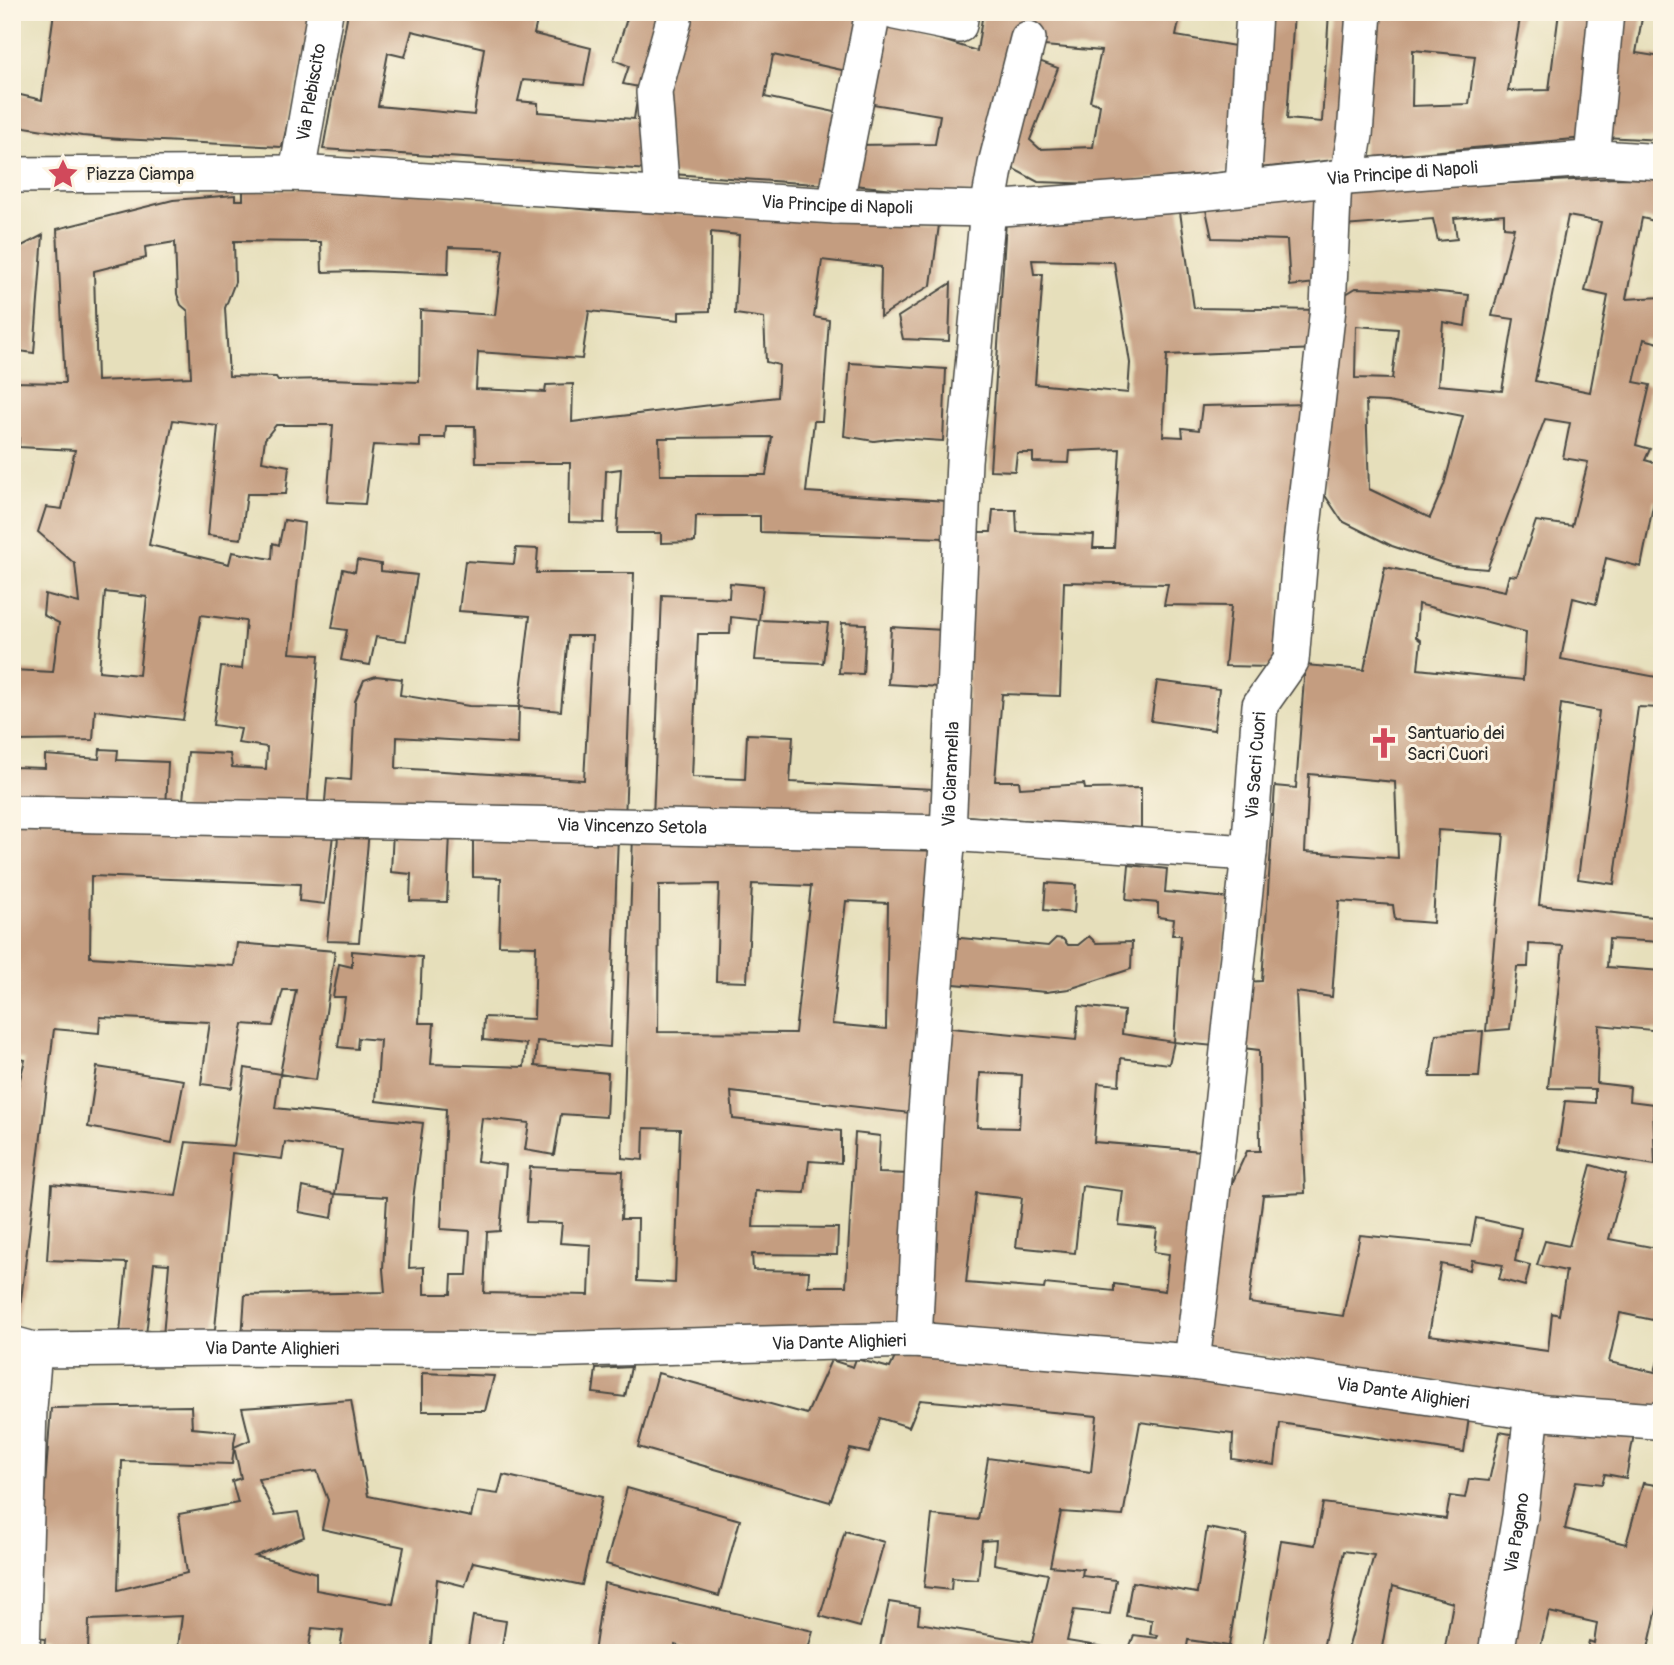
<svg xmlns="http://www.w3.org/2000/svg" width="1674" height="1665" font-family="Pangolin,sans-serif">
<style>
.building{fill:#c49d80;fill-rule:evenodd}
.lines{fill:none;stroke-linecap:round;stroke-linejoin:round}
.street-casing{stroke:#474641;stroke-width:38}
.street{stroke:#fff;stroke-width:35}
.labels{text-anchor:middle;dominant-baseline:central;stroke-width:6;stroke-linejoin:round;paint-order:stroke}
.street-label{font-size:18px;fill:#2b2b2b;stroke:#fcf5e5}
.poi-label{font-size:18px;fill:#2b2b2b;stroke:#fcf5e5;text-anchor:start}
</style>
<rect width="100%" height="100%" fill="#fcf5e5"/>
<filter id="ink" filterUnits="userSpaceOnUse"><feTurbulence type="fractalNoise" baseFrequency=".0143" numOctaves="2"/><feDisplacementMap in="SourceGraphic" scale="14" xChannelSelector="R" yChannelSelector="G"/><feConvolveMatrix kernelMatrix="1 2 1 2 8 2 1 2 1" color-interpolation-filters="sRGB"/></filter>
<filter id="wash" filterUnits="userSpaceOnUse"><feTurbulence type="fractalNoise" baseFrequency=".00686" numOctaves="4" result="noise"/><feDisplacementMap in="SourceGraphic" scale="28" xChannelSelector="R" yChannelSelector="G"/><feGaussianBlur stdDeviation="1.57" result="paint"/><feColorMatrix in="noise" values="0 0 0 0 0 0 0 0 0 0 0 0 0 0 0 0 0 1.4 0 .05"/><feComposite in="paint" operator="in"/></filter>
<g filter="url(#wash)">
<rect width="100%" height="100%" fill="#e6dfbb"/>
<g id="blocks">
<!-- building -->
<path class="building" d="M54 12H314L282 147 120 139 82 136 12 125V93L42 100Z
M348 12H539L534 34 591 48 584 85 523 80 518 101 538 103V112L634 119 639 87 623 84 629 66 614 60 629 12H667L650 170 323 149ZM412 31 484 48 474 115 378 106 388 53 405 57Z
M688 12H868L851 72 773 55 765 97 844 114 830 185 672 174 662 88Z
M983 12H1181L1176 36 1241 47 1228 172 1099 184 1038 182 1001 162 1031 58 1058 68 1030 140 1040 149 1093 147 1100 105 1090 101 1101 51 1033 45 985 192 946 194 853 185 856 145 935 144 940 115 867 103 881 21 977 51Z
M1265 12H1294L1287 119 1322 122 1329 12H1357L1344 159 1259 168Z
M1374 12H1521L1508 91 1549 90 1559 12 1596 15 1585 138 1363 158ZM1413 50 1475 56 1469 104 1412 106Z
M1615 12H1643L1636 53 1662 57V140L1604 137Z
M1616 178 1662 179V223L1642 218 1626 299 1662 297V344L1644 339 1634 382 1650 385 1636 445 1650 449 1645 460 1662 465V502L1654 501 1641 567 1606 558 1596 604 1573 598 1561 659 1662 678V708L1638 707 1614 884 1578 879 1599 711 1561 704 1539 905 1662 918V942L1609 939 1607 967 1662 971V1031L1599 1025 1597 1083 1630 1087 1629 1101 1653 1104 1655 1165 1558 1149 1565 1101 1595 1103V1089L1548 1088 1563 946 1529 944 1528 967H1517L1510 1029 1486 1031 1504 834 1438 830 1433 923 1395 920 1393 905 1339 901 1332 997 1296 992 1305 1193 1263 1195 1249 1303 1343 1316 1360 1235 1471 1246 1476 1218 1521 1228 1515 1261 1530 1265 1525 1286 1499 1279 1503 1265 1472 1260 1470 1270 1441 1264 1429 1335 1548 1351 1552 1313 1559 1315 1566 1271 1537 1265 1545 1241 1569 1246 1591 1165 1626 1175 1609 1239 1662 1249V1322L1620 1313 1609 1362 1655 1372 1662 1345V1406L1617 1409 1202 1346 1221 1207 1247 1151H1260L1259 1050 1243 1048 1246 982 1262 981 1275 786 1296 788 1305 665 1364 670 1385 567 1505 591 1509 575 1517 576 1536 521 1572 526 1588 462 1563 458 1570 423 1545 419 1487 569 1451 566 1392 546 1342 521 1324 494 1322 471 1336 300 1356 288 1429 291 1469 295 1465 326 1443 322 1438 385 1502 391 1514 319 1492 316 1514 228 1504 227V214L1454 218 1457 239 1438 241 1433 219 1344 226 1343 191ZM1568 216 1601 222 1585 291 1608 296 1590 392 1535 381ZM1356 326 1398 329 1392 379 1355 378ZM1366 401 1388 402 1463 416 1444 485 1430 518 1369 489ZM1418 604 1526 632 1523 680 1418 669 1421 641 1416 637ZM1309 774 1395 782 1398 858 1305 852Z
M350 187 592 210 939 225 931 285 880 317 881 267 822 260 814 317 829 320 822 421H814L806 492 947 501 945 538 760 532V516H696L695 542 661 543V533H617L621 469 606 471 604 523 569 522 570 463H476L475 426H446L445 438H420V447L373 445 365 504 327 502 333 425H276L265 439 262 461 289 466 286 494H247L241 539 208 535 218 426 173 420 149 545 229 564 232 552 272 559 273 543 279 545 284 520 304 523 290 653 319 655 307 812 182 810 188 752 230 754 232 767 266 769 267 747 238 743 241 729 213 725 221 667 242 669 246 621 201 615 183 720 95 710 93 740 12 741V670L53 672 59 623 43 615 45 594 79 603 75 564 38 532 46 507 62 509 75 450 19 447V427H12V382L65 383 57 229 173 200 235 195V200H243V191ZM711 232 739 235 735 314 764 318 766 362 779 365 777 397 572 422 573 384 546 385 545 392 476 389 478 352 582 359 589 311 679 320V312L710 311ZM234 241 321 242 322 272 362 271 448 274 449 247 503 249 495 315 420 310 419 382 329 379 278 380 276 377 229 376 225 308 235 282ZM175 242 177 294 181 305 188 311 191 377 97 381 94 271 146 258 145 247ZM772 437 766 475H660L659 438ZM105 592 147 597 139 675 99 671Z
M1321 194 1324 282 1290 286 1287 240 1212 238 1205 205Z
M1179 205 1194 308 1321 310 1317 349 1167 355 1163 436 1183 437 1182 428 1199 430 1202 406 1309 404 1284 558 1272 667 1225 666 1231 606 1164 605 1168 584 1064 582 1060 696 1002 694 995 781H1019L1020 788 1084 784 1085 789 1141 788V828L965 816 971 532H991L993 510H1016L1017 532 1094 535 1093 548H1114L1120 449 1070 451 1069 463 1033 462V453H1017L1015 471 990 470 1006 221ZM1032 260 1114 262 1130 363 1128 393 1035 384 1043 274H1034Z
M43 235 34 353 12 350V251Z
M951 283 949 341 903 339 898 317Z
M850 363 946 369 943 441 896 438 874 441 844 436Z
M516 548 538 549 536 573H634L625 821 324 813 327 778 351 780 355 701 364 680 376 676 402 679 400 695 469 706 519 707 530 616 459 611 465 561 514 564ZM568 636H592L584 780 396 768 397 737 518 744 519 707 561 711Z
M357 560 381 564V571L417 575 406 641 376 637 370 665 341 660 347 630 332 628 343 569 355 572Z
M730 583 763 586 759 620 731 617 730 634H698L692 777 745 779 747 734 793 736 790 782 934 789 933 825 653 818 662 595 729 598Z
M12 587H17L14 606H12Z
M759 620 828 623 823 663 755 660Z
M842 623 866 624 863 674 839 673Z
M891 627 943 630 940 687 888 684Z
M1157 681 1219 689 1214 730 1151 721Z
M100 749 118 750 117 760 168 762 166 811 12 805V767L45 768V755L99 759Z
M12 819 334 826 325 904 299 901 300 884 91 876 90 957 234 966 237 943 335 951 316 1080 280 1074 296 990H283L273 1026 243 1024 232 1088 201 1084 210 1022 100 1017 99 1033 54 1029 18 1324 12 1323V1109L25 1060 12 1057V1000L16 983 12 982Z
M339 828 369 830 359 942 327 941Z
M393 831 450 834 447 902 410 901 411 874 391 872Z
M473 835H618L610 1047 537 1041 535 1066 608 1073 606 1117 561 1114 554 1155 525 1150 529 1123 482 1118 477 1161 506 1165 500 1231 487 1232 484 1293 589 1295 591 1245 560 1243 562 1223 526 1222 530 1167 623 1171 621 1219H638L637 1281 675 1283 680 1129 644 1128 643 1160 622 1158 633 835 931 843 918 1114 731 1092 733 1119 841 1131V1163L809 1161 805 1193 755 1191 753 1227 838 1228 837 1255 752 1254 753 1270 809 1271 808 1286H846L855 1133 880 1136 878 1173 912 1174 905 1329 242 1338 245 1295 385 1292 383 1269 387 1197 335 1194 342 1150 285 1142 282 1159 232 1153 214 1339 163 1337 169 1264 154 1263 146 1335 120 1333 127 1263 47 1260 52 1184 176 1196 186 1142 234 1146 245 1068 280 1074 275 1108 423 1123 413 1199 409 1268 424 1267V1294H451L452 1275H467L470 1231 441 1229 446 1109 376 1101 380 1040 358 1038 357 1049 338 1047 345 997H333L339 964 352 967V951L422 957 419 1023H434L431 1064 524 1067 526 1044 483 1040 484 1017 534 1019 536 946 499 945 501 878 473 877ZM719 884 716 981 747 982 752 884 811 886 795 1033 658 1032 659 885ZM846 901 888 903 886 1029 832 1024Z
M1129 865 1167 869 1165 892 1229 898 1214 1046 1174 1042 1181 935H1172L1174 919 1158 917V903L1126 900Z
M1046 883 1076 885 1074 913 1044 910Z
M1089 936 1096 943 1132 942 1131 969 1069 989 1046 992 943 983 950 937 1048 946 1056 938 1063 939 1068 945H1078Z
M1079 1006 1124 1011 1122 1034 1174 1042 1169 1064 1121 1058 1119 1085 1098 1083 1094 1142 1202 1151 1183 1345 923 1329 941 1027 1076 1040ZM980 1073 1022 1075 1019 1128 977 1127ZM1082 1186 1123 1191 1119 1225 1157 1229 1154 1252 1169 1254 1165 1291 1114 1284V1291L1045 1284 1044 1289 966 1283 976 1193 1022 1198 1016 1247 1075 1253Z
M1483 1031 1479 1077H1430L1436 1034Z
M97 1067 184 1080 172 1143 88 1127Z
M303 1187 335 1194 332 1218 299 1212Z
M898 1351 1110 1365 1470 1410 1464 1452 1280 1423 1275 1465 1232 1459 1233 1434 1140 1422 1123 1516 1061 1512 1050 1566 1083 1569 1082 1576 1116 1580 1110 1614 1074 1610 1067 1641 1128 1651 1134 1635 1157 1638 1158 1635 1150 1634 1152 1620 1126 1616 1132 1582 1197 1593 1207 1528 1247 1535 1229 1646 1188 1640 1186 1653H879L889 1602 920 1607 918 1623 1032 1642 1048 1574 994 1564 996 1540 982 1541 978 1580 952 1578 951 1590 924 1587 932 1515 978 1520 988 1458 1091 1472 1097 1416 920 1400 909 1427 880 1418 869 1453 850 1449 830 1502 638 1447 658 1373 807 1414 831 1360 853 1367 856 1359 890 1368Z
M631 1367 625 1397 593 1393 596 1369Z
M422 1373 494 1376 485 1411H422Z
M351 1400 368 1496 471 1517 477 1491 498 1494 503 1475 602 1497 582 1585 473 1562 465 1586 437 1579 430 1653H339L343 1631 312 1628 308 1653H239L178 1647 182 1616 89 1620 88 1653H44L45 1639 37 1638 41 1618 38 1537H41L51 1408 191 1406 192 1428 236 1432 234 1443V1447L232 1464 122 1461 118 1590 187 1573 179 1514 238 1503 232 1481 241 1478 234 1447 250 1440 242 1408ZM317 1471 328 1500 322 1529 404 1547 393 1604 316 1590V1573L255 1556 304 1537 298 1512 275 1515 258 1479Z
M1540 1424 1634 1434 1626 1478 1605 1474 1602 1484 1576 1481 1565 1529 1626 1544 1643 1483 1662 1486V1587L1647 1653H1586L1589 1641 1594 1643 1597 1623 1549 1612 1539 1653H1504Z
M1500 1432 1521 1436 1479 1653H1444L1453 1603 1393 1586 1381 1653H1347L1374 1555 1344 1551 1322 1653H1262L1281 1540 1315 1545 1323 1503 1446 1519 1450 1496 1465 1498 1469 1479 1489 1481Z
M627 1488 740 1520 719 1596 606 1564Z
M845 1531 884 1542 860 1627 820 1616Z
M604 1583 813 1631 807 1653H701L675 1645 673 1653H594Z
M473 1616 506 1621 501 1653H467Z"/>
</g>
</g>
<g filter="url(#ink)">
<use href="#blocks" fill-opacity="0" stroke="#474641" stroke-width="2"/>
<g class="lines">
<defs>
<g id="street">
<path d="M895 12 959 25 961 12"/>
<path d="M1592 158 1606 12"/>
<path id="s1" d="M297 173 325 12"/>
<path id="s2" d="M12 175 297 173 835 206 988 209 1190 194 1348 177 1600 158 1662 162"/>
<path d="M1348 177 1355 135 1364 12"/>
<path d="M1243 187 1254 12"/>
<path d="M662 195 654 92 674 20"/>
<path d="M835 206 873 12"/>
<path id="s3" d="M12 813 948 833 1249 853"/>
<path id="s4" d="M914 1340 925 1125 948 833 964 461 988 209 996 164 1028 39"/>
<path id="s5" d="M12 1344 34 1350 226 1348 540 1350 914 1340 1192 1362 1532 1412 1655 1421 1662 1418"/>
<path id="s6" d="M1192 1362 1219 1135 1249 853 1260 705 1291 661 1301 544 1328 308 1334 178"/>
<path d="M22 1653 29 1408 34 1350"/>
<path id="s7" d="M1496 1653 1520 1516 1532 1412"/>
</g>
</defs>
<!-- street casing -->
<use href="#street" class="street-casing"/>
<!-- street -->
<use href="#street" class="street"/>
</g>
</g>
<!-- icons -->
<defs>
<symbol id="sight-bare" viewBox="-9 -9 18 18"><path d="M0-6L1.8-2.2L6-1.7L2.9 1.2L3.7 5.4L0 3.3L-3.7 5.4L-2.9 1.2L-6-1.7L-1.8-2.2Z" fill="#d1495b" stroke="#fcf5e5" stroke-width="2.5" paint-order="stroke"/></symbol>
<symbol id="church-bare" viewBox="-9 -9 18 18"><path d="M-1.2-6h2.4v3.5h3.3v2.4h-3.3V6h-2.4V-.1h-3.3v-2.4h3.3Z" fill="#d1495b" stroke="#fcf5e5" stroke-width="2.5" paint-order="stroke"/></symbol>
</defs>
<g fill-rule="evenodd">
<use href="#sight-bare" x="41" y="152" width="44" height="44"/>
<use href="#church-bare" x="1362" y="721" width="44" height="44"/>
</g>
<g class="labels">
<!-- street labels -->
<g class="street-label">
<text stroke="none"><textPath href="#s1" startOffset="82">Via Plebiscito</textPath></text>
<text stroke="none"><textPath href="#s2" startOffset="1393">Via Principe di Napoli</textPath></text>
<text stroke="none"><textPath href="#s2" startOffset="826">Via Principe di Napoli</textPath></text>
<text stroke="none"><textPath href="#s6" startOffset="600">Via Sacri Cuori</textPath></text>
<text stroke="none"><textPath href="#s4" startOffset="567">Via Ciaramella</textPath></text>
<text stroke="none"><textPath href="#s3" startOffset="620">Via Vincenzo Setola</textPath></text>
<text stroke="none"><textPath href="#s5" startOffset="828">Via Dante Alighieri</textPath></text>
<text stroke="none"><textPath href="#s5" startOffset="261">Via Dante Alighieri</textPath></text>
<text stroke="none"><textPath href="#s5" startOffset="1395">Via Dante Alighieri</textPath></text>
<text stroke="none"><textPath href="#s7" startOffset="122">Via Pagano</textPath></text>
</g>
<!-- poi labels -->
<g class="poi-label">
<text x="86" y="174">Piazza Ciampa</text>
<text x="1407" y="733">Santuario dei<tspan x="1407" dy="21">Sacri Cuori</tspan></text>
</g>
</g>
<!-- margin -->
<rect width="1674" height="1665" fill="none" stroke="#fcf5e5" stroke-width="42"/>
</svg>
